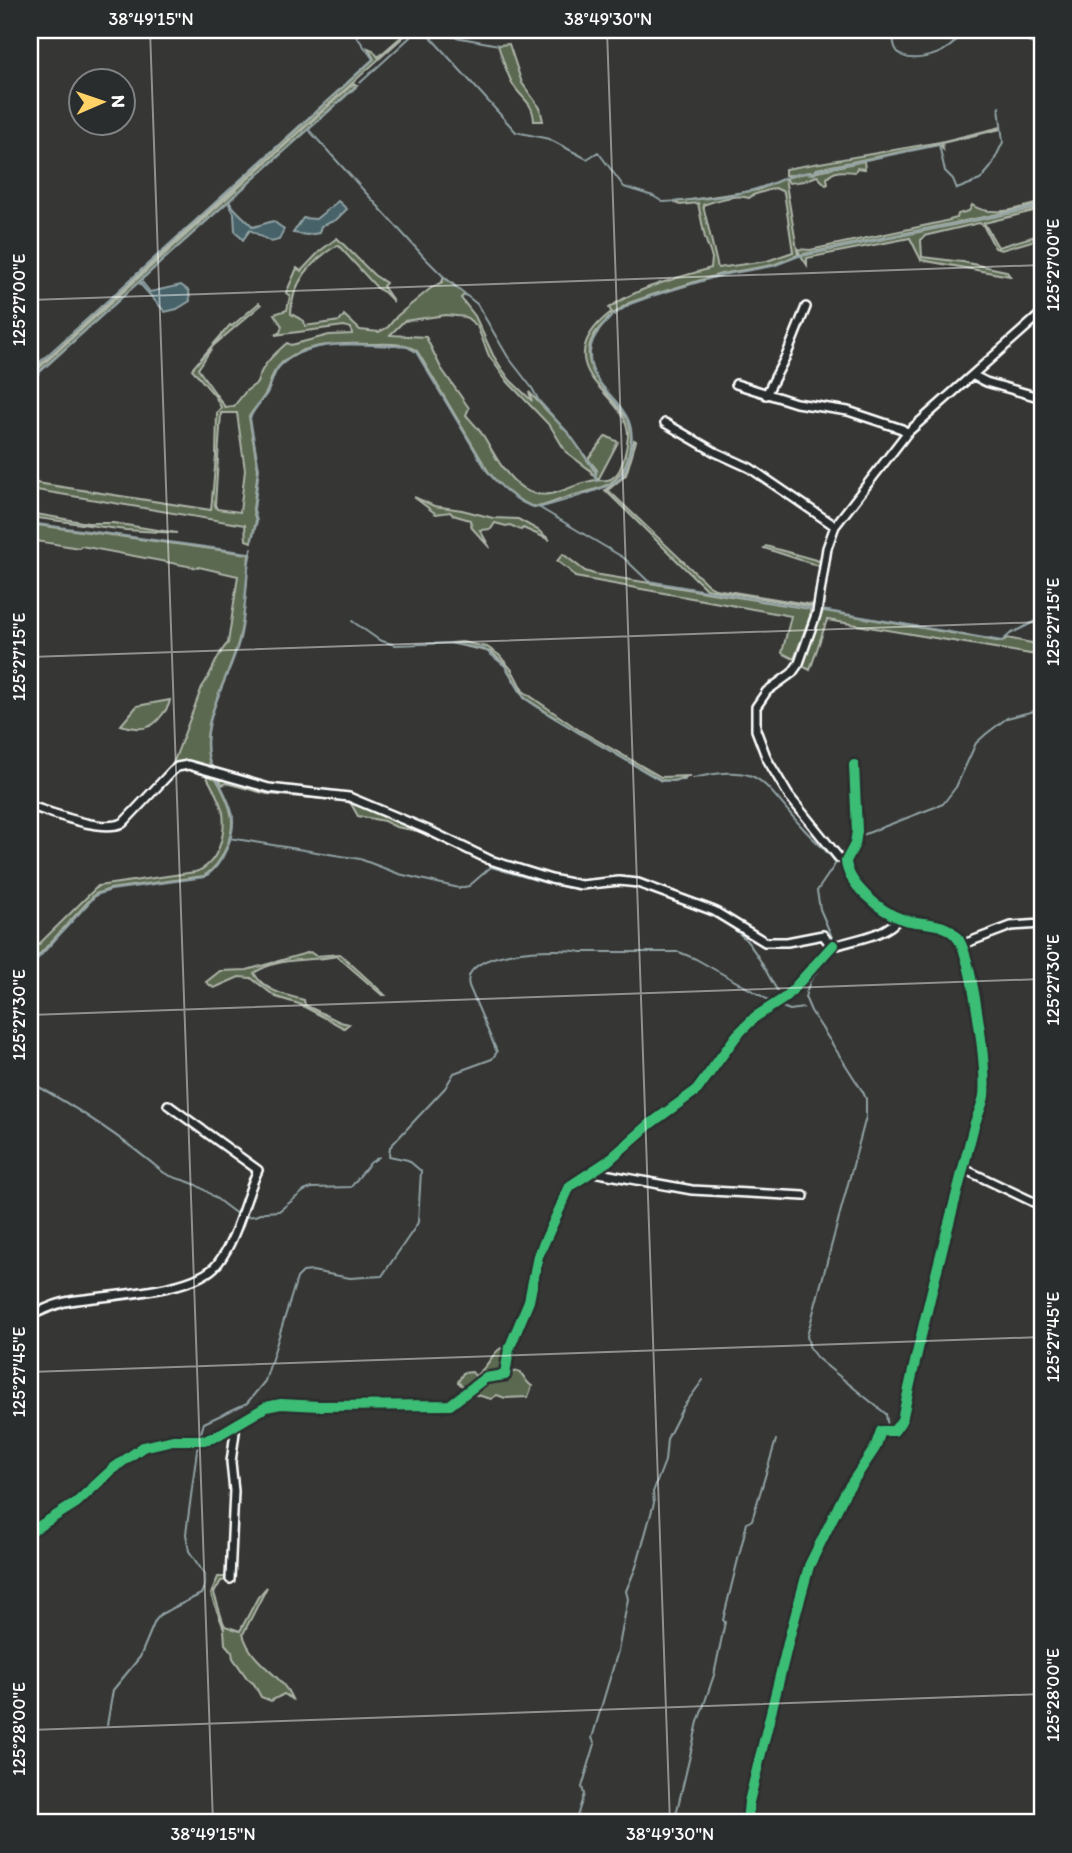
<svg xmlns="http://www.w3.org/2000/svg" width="1072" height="1853" font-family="Itim,sans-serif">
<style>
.green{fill:#5b6951;stroke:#adb4a8;stroke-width:2;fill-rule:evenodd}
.water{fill:#476469;stroke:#91a2a5;stroke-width:2}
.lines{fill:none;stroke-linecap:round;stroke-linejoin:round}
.stream{stroke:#91a2a5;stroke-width:2}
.minor-casing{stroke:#fff;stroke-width:12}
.minor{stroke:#2a2d2e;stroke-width:7}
.cycleway-casing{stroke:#2a2d2e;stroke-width:15}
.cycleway{stroke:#3abd76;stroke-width:10}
.ticks{fill:none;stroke:#fff;stroke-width:2;stroke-opacity:0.45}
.neatline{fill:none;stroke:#fff;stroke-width:2.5}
.ticks-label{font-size:18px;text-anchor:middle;fill:#fff}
</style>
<rect width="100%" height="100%" fill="#363634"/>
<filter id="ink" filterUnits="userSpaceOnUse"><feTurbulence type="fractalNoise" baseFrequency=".0143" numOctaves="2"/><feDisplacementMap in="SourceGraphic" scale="14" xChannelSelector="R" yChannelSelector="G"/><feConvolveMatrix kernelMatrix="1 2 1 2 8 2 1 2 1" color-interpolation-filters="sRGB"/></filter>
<g filter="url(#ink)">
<!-- green -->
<path class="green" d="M409 30H411L30 374 374 59 368 48 373 50 378 57Z
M509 44 522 83 540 108 543 121H534C533 101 521 99 512 83 506 71 502 58 498 45Z
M353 84 357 85 30 380V376Z
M1001 127V129L942 143 943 149 939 144 817 169 813 172C803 171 794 177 785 175V169L940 142Z
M864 161 865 169 857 168 855 172C843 171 836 169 827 178L828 184 826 185 817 176 804 181 789 183 786 178 805 173 814 174 818 171Z
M785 178 798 255 773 265 721 274 652 295 629 303 613 314 609 308C638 287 677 278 711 268L712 258 705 238 698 203 680 205 675 202 758 190ZM775 188 784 192 793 252 767 261 718 268 703 205C716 200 736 193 749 198L753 195Z
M1042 202V205L804 254 800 255 798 249 810 250 942 222 957 218 958 214 969 211 972 205C991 218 1021 208 1042 202Z
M1042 207V209L984 223 998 247 1042 234V238L1001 250 995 248 983 225 979 223 924 236 921 240 922 257 963 262 1006 271 1010 276 921 260 910 238 807 258V265L801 256Z
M337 238 374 275 386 283 383 286 394 302 384 292 378 289 338 245C313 259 291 283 291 314L304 321 305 326 340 321 344 315 360 330 379 332 388 327 397 316 431 288 442 282 444 277 465 294 461 298 475 316 493 355 502 369 510 380 532 401 529 392 570 435 596 473 594 476 590 470 566 452 551 427 508 382 489 356 477 326 466 317 446 315 404 321 390 335 426 337 441 368 469 408 466 415C473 423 481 431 486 440 496 458 507 478 524 489 548 505 573 482 596 480 602 480 609 482 615 476 623 469 627 447 628 436 629 405 587 388 584 358 582 339 596 324 610 313L611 316C605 322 597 329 593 337 576 368 613 397 628 420 633 434 631 443 628 457 618 491 595 488 565 498 554 501 540 510 529 505 513 498 498 484 488 471L417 351C404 342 385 344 370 344 339 343 295 342 275 371 271 377 270 384 267 391 263 400 254 408 249 417L258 469 253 510 256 521 251 542 246 540 245 525 30 489V482L211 510 216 456 217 413 221 407 215 396 192 369 230 325 232 326 259 303 261 305 213 346 198 369 225 407 234 406 246 391 257 383C261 366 273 355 287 343L291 345 329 335 352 334 351 328 344 326 275 335 280 332 282 326 274 314 287 310 290 296 286 293 297 268 301 271 320 251ZM221 413H237L245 470 240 512 217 509 215 505Z
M606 436 618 442 598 480 595 477 597 470 588 459Z
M634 440 636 441 626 475 608 490 708 585 715 589 813 605 819 581V566L764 548 766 546 823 562 813 616V607L706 589 605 490 624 475Z
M414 497 434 506 462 510 493 518 518 519 538 530 550 540 523 528 521 530 510 525 506 526 495 523 491 529 480 530 490 548 472 528 470 520 453 515 450 512 436 514Z
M30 513 88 523H113L177 533 125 530 30 517Z
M30 524 249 554C247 581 246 609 240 635 231 679 193 725 212 770L199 765 171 769 202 687C212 674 217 653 228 643L238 576 199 567 198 568 81 546 79 548 30 540Z
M563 554 585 571 594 574 810 609V616L794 659 782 653 791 616 575 577 569 570 557 561Z
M819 610 1002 642 1007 638 1042 645V656L827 620 810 670 802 666Z
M462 642 487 647 499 655 512 670 523 691 579 730 661 777 690 776 673 781 661 780 579 733 525 698 505 665 491 652 450 643Z
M170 700C169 707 166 710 162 715 151 731 139 730 121 725L137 706Z
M205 773H213C220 785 228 799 231 813 236 833 222 865 204 876L110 889 95 894 30 965V956L34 949 98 886 195 872C218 865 226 835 223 813 220 798 211 786 205 773Z
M217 774 237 780 344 797 548 881 491 865 418 831 396 827 384 821 358 816 350 802 346 801 267 794 226 783 222 785Z
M310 952 316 956 340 954 385 995H382L337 956C309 962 280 956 254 973 264 991 285 995 304 1000L305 1005 340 1022 349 1024 344 1028 299 1004 276 997 251 978 239 977 214 988 206 982 220 971 247 970Z
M501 1348 507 1356 506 1371 468 1391 458 1382 463 1373 472 1372 475 1376C489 1367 490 1355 501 1348Z
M518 1371C524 1374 525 1382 532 1386L528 1397 505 1398 497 1395 491 1399 470 1393 485 1380Z
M218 1577H228V1580L221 1581 214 1593 223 1622 225 1626 240 1631 258 1597 267 1587 243 1634C252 1666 281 1672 292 1699L284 1694 271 1701 261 1697 254 1684 247 1678 233 1658 232 1652 225 1644 224 1629 212 1598 211 1594Z"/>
<!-- water -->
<path class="water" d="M338 201 347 209 336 220 321 226 319 233 307 235 293 233 303 218 316 219Z
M230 202C236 213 245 217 253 227L273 221 284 229 279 240 271 242 250 230 243 240 235 231 234 213 229 204Z
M142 282 150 292 181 285 189 291 190 301 177 309 165 312 140 284Z"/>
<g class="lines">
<!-- stream -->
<path class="stream" d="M424 30 516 132 549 139 587 159 598 152 624 187 653 196 663 202C690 201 731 197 756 189 775 184 793 171 814 173L817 170 939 145 945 171 953 179 957 189 980 180 991 167 1003 142 999 107
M893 30C893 36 893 46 897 51 907 65 937 56 949 47 955 43 959 37 962 30
M1022 30 1028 42 1042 47
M428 32 499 45
M360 83 418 30
M308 129 425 258 448 281 477 304 508 357 532 388 539 401 570 435 596 471 594 476 597 481
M130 290 356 87
M614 315 630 304 652 296 722 275 773 266 799 256 1042 206
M30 371 373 59 352 30
M30 381 128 292
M540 508 624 558 648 581 813 609 796 658
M30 523 249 553
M252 540 257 521 254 510 259 469 250 418C254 409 260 403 266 395 272 386 272 374 280 366 310 337 359 345 396 346L407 347 416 352 487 471C497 484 525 511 542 507 560 502 605 490 618 480 625 474 626 465 629 456 645 401 588 396 590 353 591 337 601 328 611 317
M822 610 1002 641 1010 634 1042 618
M352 621 379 640 395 645 450 643 484 649 505 666 524 698 551 716 661 781 685 780
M212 768C194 725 233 675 241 634 247 606 244 576 252 548
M693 778C763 763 759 780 802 827 813 840 827 850 836 863L817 891 820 909 834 942
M860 836 943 804 956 787 976 743 986 734 1007 718 1042 709
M229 838 360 859 399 874 459 888 469 886 491 867 546 883
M841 855 852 840
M552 884 568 888H580
M627 885C663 896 719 912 745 939 759 954 766 973 777 990
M836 949 810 981 805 997 811 1011 863 1092 866 1099V1117L807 1336 810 1349 817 1358 886 1414 888 1428
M30 967 96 895 111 890 205 877C223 865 237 833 232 812 229 800 222 788 216 776
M777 1005 790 1010 803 1008
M30 1082C78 1108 121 1137 163 1172 172 1179 187 1179 198 1186 212 1194 224 1205 237 1214
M243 1217 255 1216 265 1212 279 1211 304 1191 312 1188 351 1187 370 1163 379 1157
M200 1436 204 1423 247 1403 265 1381 297 1278 303 1272 312 1271 350 1278 382 1276 416 1226 418 1222 421 1171 408 1160 389 1156 390 1147 445 1088 454 1073 492 1059 497 1052 469 986C459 949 559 947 581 952H679L696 959 772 1002
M878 1449 885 1435
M107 1725 113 1690 140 1657 155 1621 161 1614 201 1594 205 1585V1575L189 1551 186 1534 198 1443
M752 1805 789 1654
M575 1823 584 1794 582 1787 595 1744 592 1738 618 1651 628 1599 626 1591 636 1567 654 1503 653 1492 665 1461 667 1439 683 1407 703 1380
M674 1823 698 1722 714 1675 725 1622 723 1620 747 1523 752 1520 776 1440"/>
<defs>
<path id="minor" d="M974 376 986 382 1042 398
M736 384 796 403 848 411 902 429 907 433
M766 395 787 354 806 307
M665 423 715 452 750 468 835 526
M30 806C54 813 100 833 123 823L172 771 177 767 188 765 269 788 349 797 428 830 490 860 551 879 581 885 619 881 638 883 714 911 765 942H787L823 935 830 944 838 945C856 939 887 935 899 918
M846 861 839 858 789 796 767 759 756 730V707L767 691 792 673 799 663 817 612 827 548 835 526 907 433 1042 313
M961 945 1011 926 1042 924
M964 1169 1042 1206
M593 1172 692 1190 804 1196
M30 1316C43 1310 56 1303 70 1301 105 1295 196 1293 218 1263 238 1237 244 1200 258 1170L168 1105
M30 1532 76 1503 115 1467 143 1447 173 1440H204L215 1437 266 1407 281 1404 319 1406 450 1405 485 1378 505 1375 509 1349 529 1301 538 1256 570 1186 608 1161 650 1124 697 1090 737 1035 755 1017 786 997 833 945
M230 1579 234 1491 231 1462 236 1425
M747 1823 749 1802 790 1635 809 1566 845 1493 875 1448 881 1431H894L902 1420C918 1347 935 1275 954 1204 961 1178 967 1152 974 1126 977 1116 982 1107 984 1096 987 1068 973 964 959 940 945 919 923 926 902 919 881 912 847 884 846 861L855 844 857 831 854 765"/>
</defs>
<!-- minor casing -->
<use href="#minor" class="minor-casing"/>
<!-- minor -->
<use href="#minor" class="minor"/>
<defs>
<path id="cycleway" d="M30 1532 76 1503 115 1467 143 1447 173 1440H204L215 1437 266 1407 281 1404 319 1406 450 1405 485 1378 505 1375 509 1349 529 1301 538 1256 570 1186 608 1161 650 1124 697 1090 737 1035 755 1017 786 997 833 945
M747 1823 749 1802 790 1635 809 1566 845 1493 875 1448 881 1431H894L902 1420C918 1347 935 1275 954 1204 961 1178 967 1152 974 1126 977 1116 982 1107 984 1096 987 1068 973 964 959 940 945 919 923 926 902 919 881 912 847 884 846 861L855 844 857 831 854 765"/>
</defs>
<!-- cycleway casing -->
<use href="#cycleway" class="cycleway-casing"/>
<!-- cycleway -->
<use href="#cycleway" class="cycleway"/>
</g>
</g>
<!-- ticks -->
<path class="ticks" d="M150 30 213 1823M607 30 670 1823M30 300 1042 265M30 657 1042 622M30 1015 1042 979M30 1372 1042 1337M30 1730 1042 1694"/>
<!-- margin -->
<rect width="1072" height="1853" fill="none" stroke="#2a2d2e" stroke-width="77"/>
<!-- north arrow -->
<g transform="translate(102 102) rotate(88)"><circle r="33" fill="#2a2d2e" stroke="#7f8182" stroke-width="2"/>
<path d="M0-5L12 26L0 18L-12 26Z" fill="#ffd166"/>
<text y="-10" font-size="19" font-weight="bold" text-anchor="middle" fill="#ffffff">N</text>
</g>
<rect x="38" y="38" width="996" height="1776" class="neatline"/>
<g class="ticks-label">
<text x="151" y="25">38°49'15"N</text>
<text x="608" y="25">38°49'30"N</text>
<text transform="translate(1053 265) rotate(-90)" y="6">125°27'00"E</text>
<text transform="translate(19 300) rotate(-90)" y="6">125°27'00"E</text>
<text transform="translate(1053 622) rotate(-90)" y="6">125°27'15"E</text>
<text transform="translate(19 657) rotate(-90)" y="6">125°27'15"E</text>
<text transform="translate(1053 980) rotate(-90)" y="6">125°27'30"E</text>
<text transform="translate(19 1015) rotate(-90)" y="6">125°27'30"E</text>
<text transform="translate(1053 1337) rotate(-90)" y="6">125°27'45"E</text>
<text transform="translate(19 1372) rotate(-90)" y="6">125°27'45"E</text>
<text transform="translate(1053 1695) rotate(-90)" y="6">125°28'00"E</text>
<text transform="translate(19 1729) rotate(-90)" y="6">125°28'00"E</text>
<text x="213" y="1840">38°49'15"N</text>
<text x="670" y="1840">38°49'30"N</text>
</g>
</svg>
